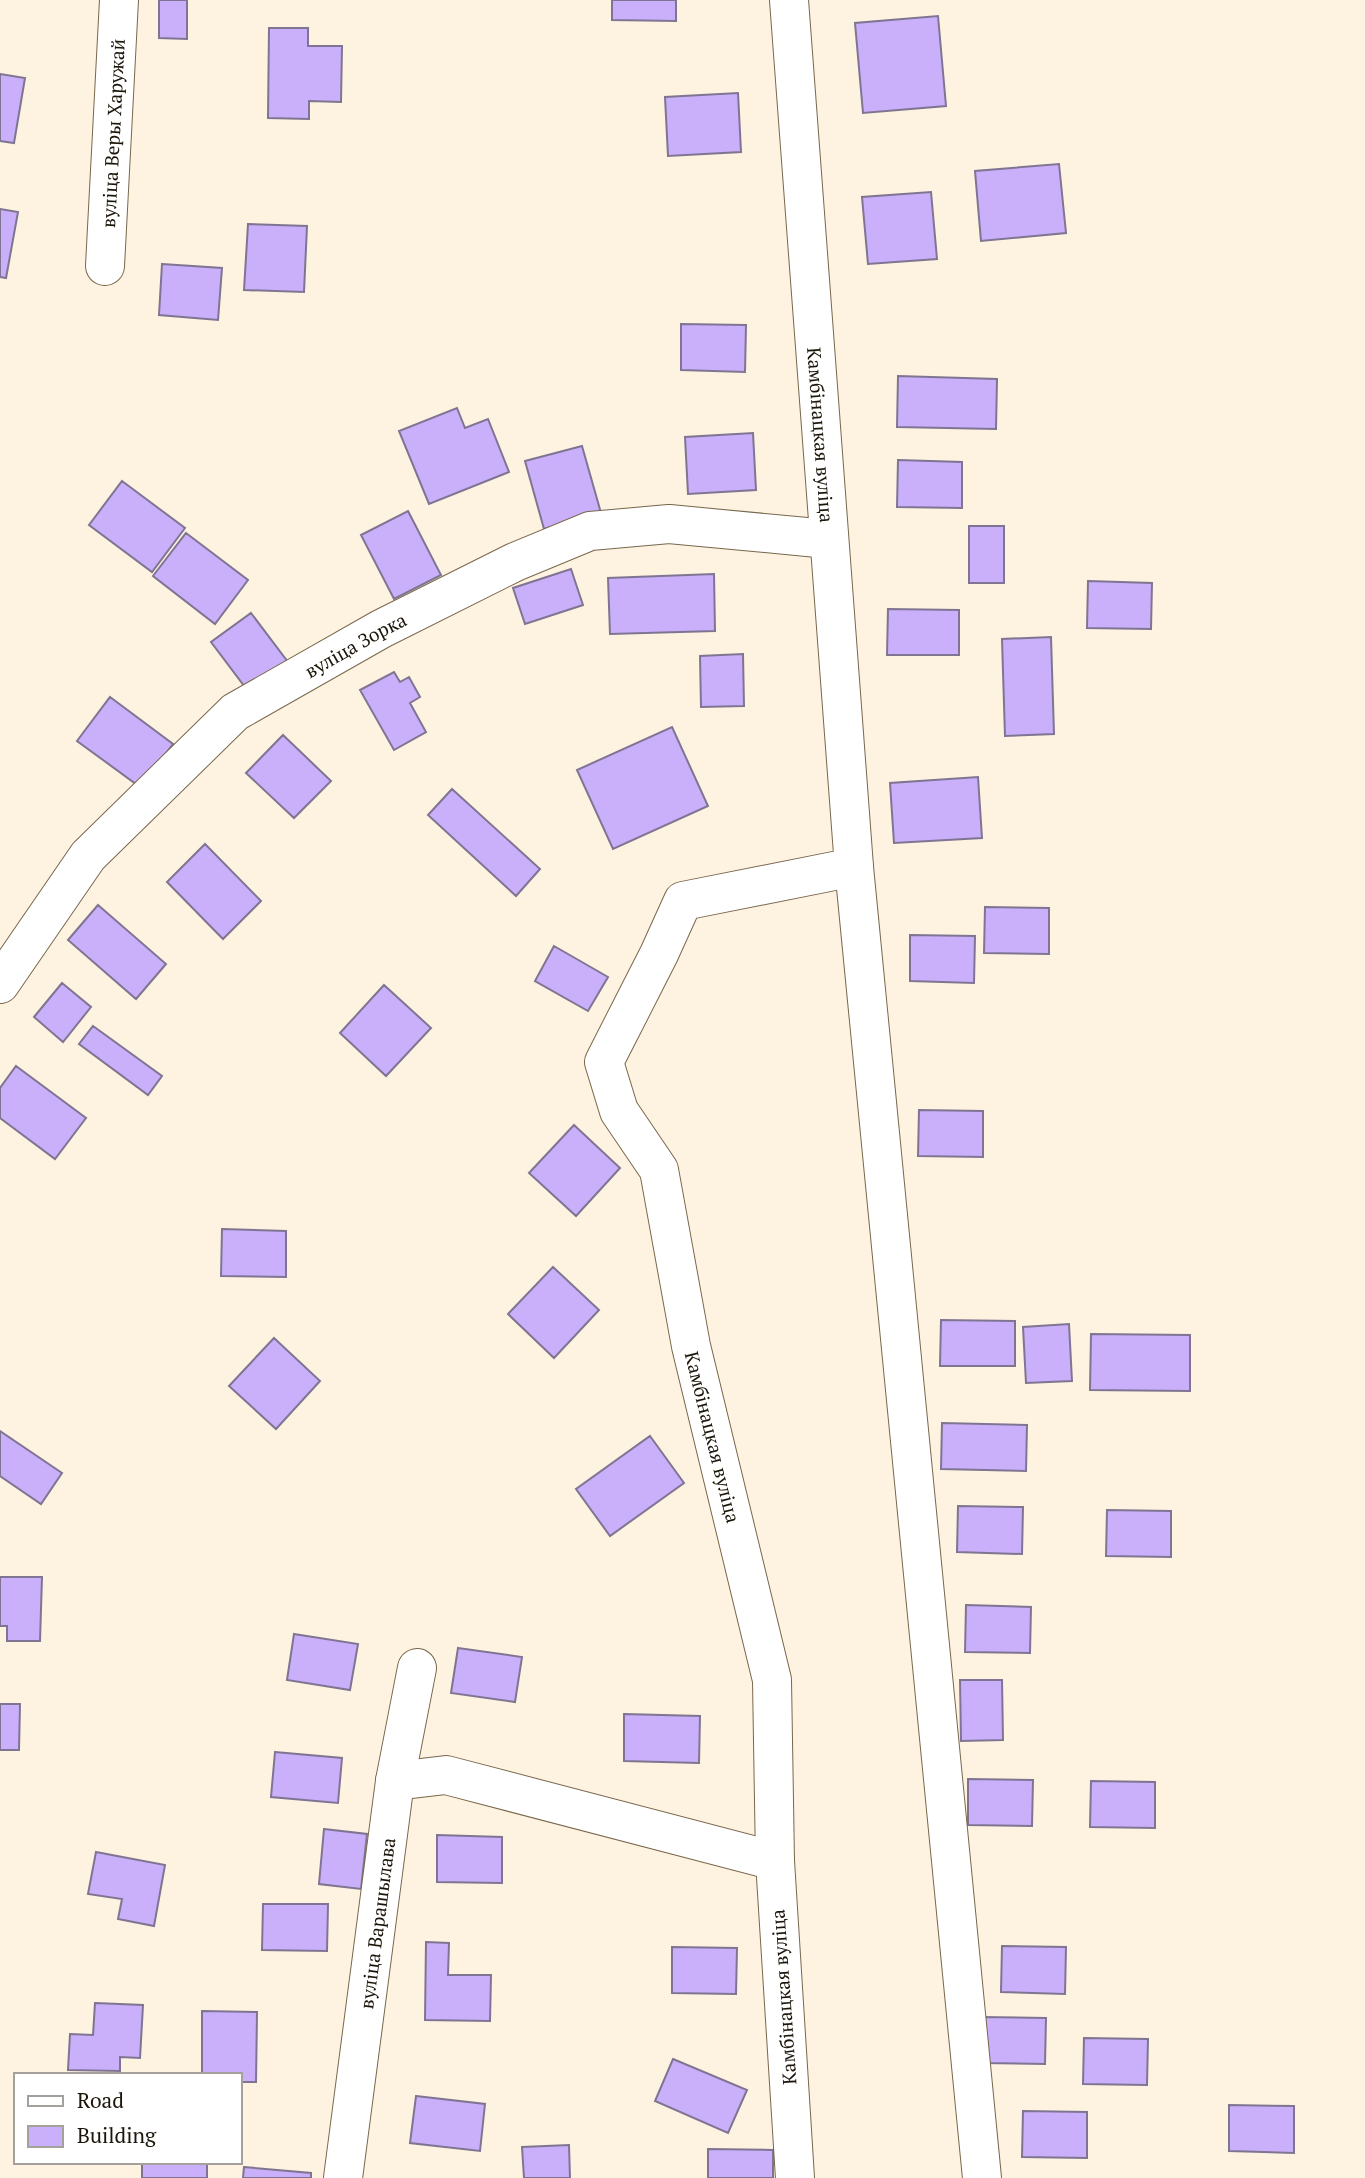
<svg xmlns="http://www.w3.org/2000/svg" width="1365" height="2178" font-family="'PT Serif',serif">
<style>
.building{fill:#cab0fa;stroke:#7f7592;stroke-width:2}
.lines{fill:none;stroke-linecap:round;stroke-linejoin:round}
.minor-casing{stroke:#78674c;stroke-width:40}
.tertiary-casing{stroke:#78674c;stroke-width:40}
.minor{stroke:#fff;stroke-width:38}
.tertiary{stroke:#fff;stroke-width:38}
.labels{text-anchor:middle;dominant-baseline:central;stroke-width:6;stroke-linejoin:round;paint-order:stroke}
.street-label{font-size:19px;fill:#1c150a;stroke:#fff}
</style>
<rect width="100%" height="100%" fill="#fef2e0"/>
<!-- building -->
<path class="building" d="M159 0H187V39L159 38Z
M612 0H676V21L612 20Z
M938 16 946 106 863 113 855 23Z
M269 28H308V46H342L341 102 309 101V119L268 118Z
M0 74 25 78 14 143 0 141Z
M738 93 741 152 668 156 665 97Z
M1059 164 1066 233 981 241 975 171Z
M931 192 937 259 868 264 862 197Z
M0 209 18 212 6 278 0 277Z
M248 224 307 226 304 292 244 290Z
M162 264 222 268 218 320 159 315Z
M681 324 746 325 745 372 681 370Z
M898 376 997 379 996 429 897 427Z
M457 408 465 428 488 419 509 472 429 504 399 431Z
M753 433 756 490 688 494 685 437Z
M582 446 601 513 544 529 525 461Z
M898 460 962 462V508L897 507Z
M122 481 185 528 152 572 89 525Z
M408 511 441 575 394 599 361 535Z
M969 526H1004V583H969Z
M186 533 248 580 215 624 153 576Z
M571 569 583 605 525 624 513 588Z
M714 574 715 631 610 634 608 578Z
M1088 581 1152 583 1151 629 1087 628Z
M888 609 959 610V655H887Z
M251 613 291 666 251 695 211 642Z
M1051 637 1054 734 1005 736 1002 639Z
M743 654 744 706 701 707 700 656Z
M394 672 400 682 409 677 420 697 410 703 426 732 394 750 360 690Z
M110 697 173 744 140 787 77 741Z
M672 727 708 806 613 849 577 770Z
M283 735 331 781 294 818 246 773Z
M978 777 982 838 894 843 890 783Z
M452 789 540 869 516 896 428 815Z
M205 844 261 901 223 939 167 882Z
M98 905 166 964 136 999 68 940Z
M985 907 1049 908V954L984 953Z
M910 935 975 936 974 983 910 981Z
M554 946 608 977 588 1011 535 981Z
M62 983 91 1007 63 1042 34 1017Z
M384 985 431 1028 386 1076 340 1033Z
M93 1026 162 1076 148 1095 79 1044Z
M16 1066 86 1118 55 1159 0 1118V1088Z
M919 1110 983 1111V1157L918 1156Z
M574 1125 620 1168 576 1216 529 1173Z
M222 1229 286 1231V1277L221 1276Z
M553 1267 599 1310 554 1358 508 1314Z
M941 1320 1015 1321V1366H940Z
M1069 1324 1072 1381 1026 1383 1023 1327Z
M1091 1334 1190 1335V1391L1090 1390Z
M274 1338 320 1381 276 1429 229 1386Z
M942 1423 1027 1425 1026 1471 941 1469Z
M0 1431 62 1473 41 1504 0 1476Z
M650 1436 684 1483 610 1536 576 1489Z
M958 1506 1023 1507 1022 1554 957 1552Z
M1107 1510 1171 1511V1557L1106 1556Z
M0 1577H42L40 1641H7V1626H0Z
M966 1605 1031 1607 1030 1653 965 1652Z
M294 1634 358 1644 350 1690 287 1680Z
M458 1648 522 1657 515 1702 451 1693Z
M960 1680H1002L1003 1740 961 1741Z
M0 1704H20L19 1750H0Z
M624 1714 700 1716 699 1763 624 1761Z
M275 1752 342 1758 338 1803 271 1797Z
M968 1779 1033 1780 1032 1826 968 1825Z
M1091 1781 1155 1782V1828L1090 1827Z
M324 1829 367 1834 361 1889 319 1884Z
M437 1835 502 1837V1883L437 1882Z
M96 1852 165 1865 154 1926 118 1919 122 1899 88 1894Z
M263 1904H328L327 1951 262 1950Z
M426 1942 449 1943 448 1975H491L490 2021 425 2020Z
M1002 1946 1066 1947 1065 1994 1001 1992Z
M672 1947 737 1948 736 1994 672 1993Z
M95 2003 143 2005 140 2058 120 2057V2071L68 2070 70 2034 93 2035Z
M202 2011 257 2012 256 2082H240V2075H202Z
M981 2017 1046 2018 1045 2064 980 2063Z
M1084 2038 1148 2039 1147 2085 1083 2084Z
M673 2059 747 2090 728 2133 655 2101Z
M416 2096 485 2104 480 2151 410 2143Z
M1229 2105 1294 2106V2153L1229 2151Z
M1023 2111 1087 2112V2158L1022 2157Z
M569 2145 570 2178H524L522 2147Z
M708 2149 773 2150V2178H708Z
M142 2162H207V2178H142Z
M244 2167 311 2173V2178H243Z"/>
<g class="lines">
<defs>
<g id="minor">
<path id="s1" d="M105 266 119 0"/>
<path id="s2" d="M0 984 88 856 235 712 381 629 515 562 590 531 669 524 828 539"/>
<path d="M395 1781 446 1775 775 1861"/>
<path id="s3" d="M343 2178 395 1781 417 1668"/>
<path d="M795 2178 775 1861 772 1680 691 1346 659 1170 619 1111 604 1062 659 954 683 901 854 867"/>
</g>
<g id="tertiary">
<path id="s4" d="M789 0 854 867 982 2178"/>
</g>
</defs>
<!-- minor casing -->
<use href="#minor" class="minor-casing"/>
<!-- tertiary casing -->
<use href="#tertiary" class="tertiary-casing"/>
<!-- minor -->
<use href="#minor" class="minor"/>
<!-- tertiary -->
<use href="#tertiary" class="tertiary"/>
</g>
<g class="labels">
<!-- street labels -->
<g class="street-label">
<text stroke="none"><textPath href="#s1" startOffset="133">вуліца Веры Харужай</textPath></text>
<text stroke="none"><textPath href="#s4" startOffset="436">Камбінацкая вуліца</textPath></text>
<text stroke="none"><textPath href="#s2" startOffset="499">вуліца Зорка</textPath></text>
<text transform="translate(713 1437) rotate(76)">Камбінацкая вуліца</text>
<text stroke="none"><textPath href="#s3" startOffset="257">вуліца Варашылава</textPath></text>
<text transform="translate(783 1997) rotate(-94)">Камбінацкая вуліца</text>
</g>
</g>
<!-- legend -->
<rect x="14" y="2073" width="228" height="91" fill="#ffffff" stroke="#a4a19d" stroke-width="2"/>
<rect x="28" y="2096" width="35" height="10" fill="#ffffff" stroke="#a4a19d" stroke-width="2"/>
<text x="77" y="2108" font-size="21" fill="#1c150a">Road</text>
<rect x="28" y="2126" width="35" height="21" fill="#cab0fa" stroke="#a4a19d" stroke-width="2"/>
<text x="77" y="2143" font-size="21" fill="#1c150a">Building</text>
</svg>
